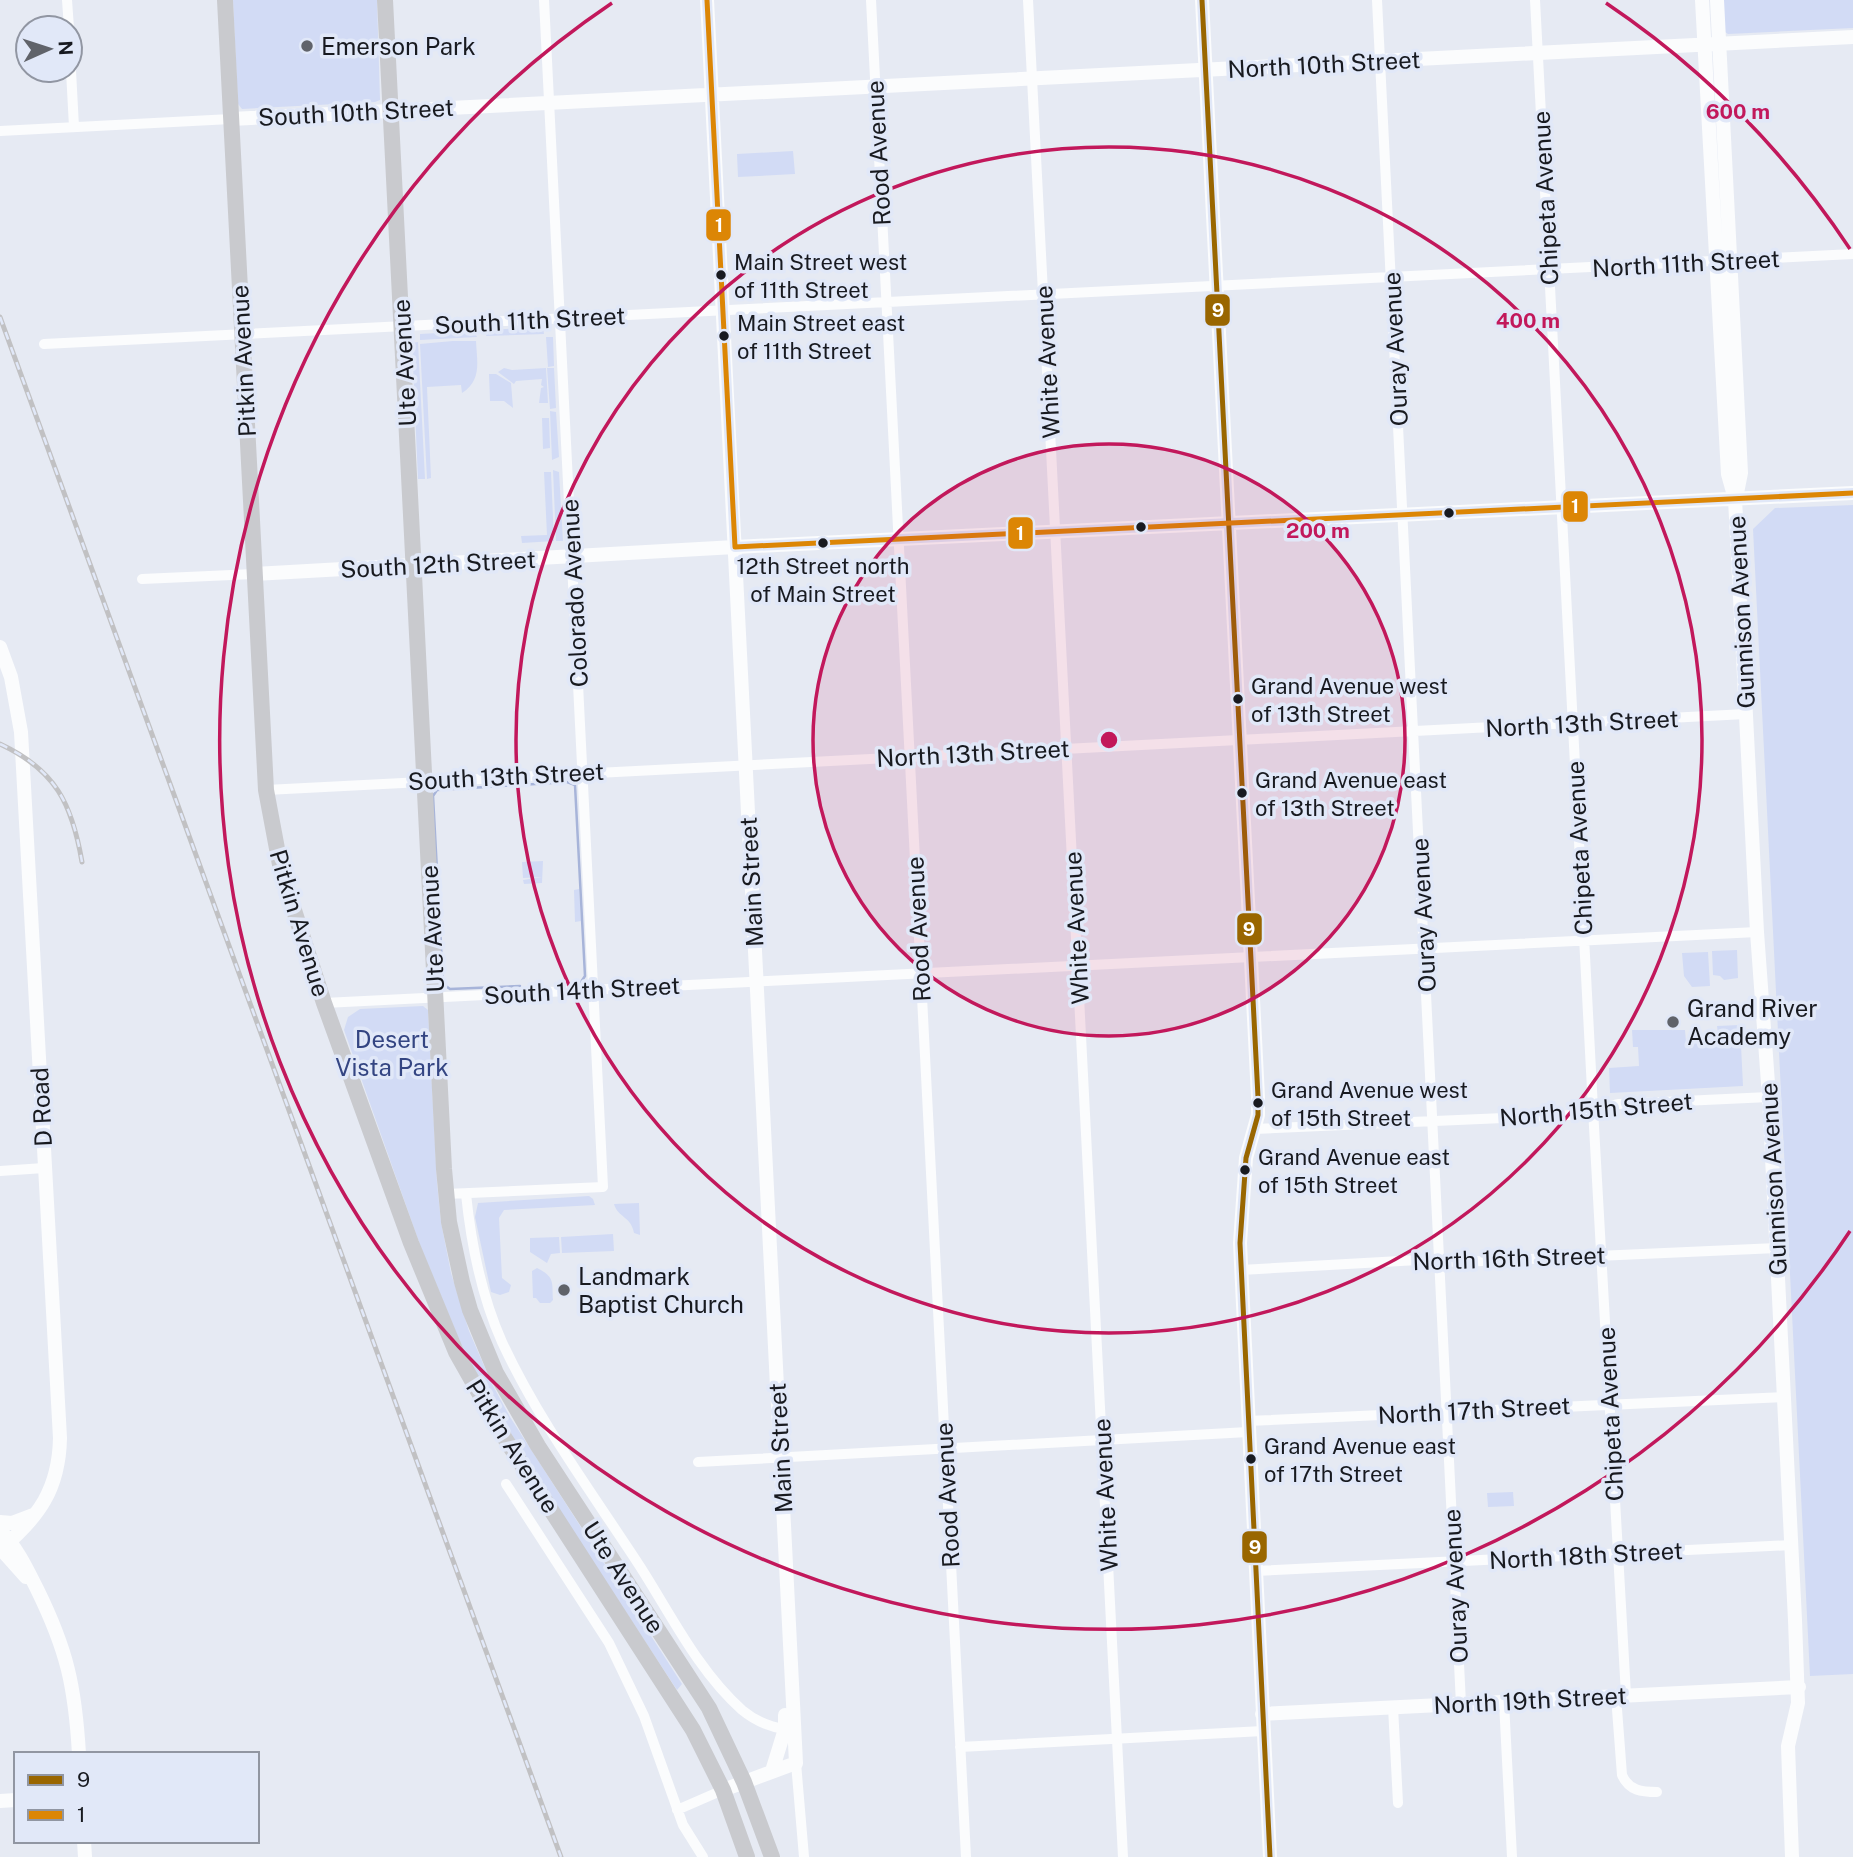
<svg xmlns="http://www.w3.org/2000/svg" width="1853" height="1857" font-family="'Public Sans',sans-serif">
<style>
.green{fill:#d2dbf5}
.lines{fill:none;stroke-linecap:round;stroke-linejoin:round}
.stream{stroke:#a7b4d9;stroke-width:2.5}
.street{stroke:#fbfcfd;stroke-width:10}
.secondary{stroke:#fbfcfd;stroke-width:14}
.primary{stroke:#c9cace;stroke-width:16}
.rail-casing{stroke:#c1c1c3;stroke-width:5}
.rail{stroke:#e1e8f8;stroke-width:2.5;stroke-dasharray:8;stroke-linecap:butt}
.bus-1-casing{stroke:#e1e8f8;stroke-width:10}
.bus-2-casing{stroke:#e1e8f8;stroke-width:10}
.bus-1{stroke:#960;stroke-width:5}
.bus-2{stroke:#dc8605;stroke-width:5}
.ring{fill:none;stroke:#c2185b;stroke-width:3.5}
.poi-dot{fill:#60636a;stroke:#e1e8f8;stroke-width:2.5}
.bus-dot{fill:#181a20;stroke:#e1e8f8;stroke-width:2.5}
.labels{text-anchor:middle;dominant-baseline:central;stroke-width:7;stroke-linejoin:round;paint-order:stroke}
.bus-label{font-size:22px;fill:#181a20;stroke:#e1e8f8;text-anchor:start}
.poi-label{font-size:24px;fill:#181a20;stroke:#e1e8f8;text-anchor:start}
.street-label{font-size:24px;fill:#181a20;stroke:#e1e8f8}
.park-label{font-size:24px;fill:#344582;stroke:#e1e8f8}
.centre{fill:#c2185b;stroke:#e1e8f8;stroke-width:3.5}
.ring-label{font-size:21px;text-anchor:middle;font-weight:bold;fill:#c2185b;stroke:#e1e8f8;stroke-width:7;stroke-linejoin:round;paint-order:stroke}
.line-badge{stroke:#e1e8f8;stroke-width:2.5}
.badge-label{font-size:19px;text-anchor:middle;font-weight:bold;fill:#fff}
</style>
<rect width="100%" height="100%" fill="#e6eaf3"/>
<!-- green -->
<path class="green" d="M233 0H377L380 100 375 102 242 109 238 104Z
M1723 0H1853V28L1728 34 1725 32Z
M793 151 795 174 738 177 737 154Z
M543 327 544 334 486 336 488 330Z
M474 331 477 337 420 340V334Z
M546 337H553L554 366 548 367Z
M453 341H476C477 362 482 380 462 393L461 385 427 387 431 478 427 479 420 344Z
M418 342 425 479H418L412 343Z
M504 368 512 370 546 368 548 403H539L541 388 544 387 541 385 542 379 516 381 514 384 498 372Z
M547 368H554L556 408 550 409Z
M489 374H496L511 383 513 408 504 401H490Z
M550 411 556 412 559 457 552 460Z
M542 418H549L550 448 543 449Z
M553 470 559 472 563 541H556Z
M544 472H551L554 541 522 543 521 536 547 535Z
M1853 505V1674L1810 1676 1753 529 1775 508Z
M543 861 542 883 524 884 523 880 542 877 523 878 522 862Z
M579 889 581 921 575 922 574 890Z
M1737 950 1738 978 1724 980 1720 976 1713 975 1712 951Z
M1708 952 1710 986 1692 987 1684 976 1682 953Z
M423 1006 428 1010 437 1183 441 1222 451 1273 469 1331 492 1384 510 1417 682 1684 677 1690 536 1475 500 1416 463 1349 420 1245 344 1030 348 1017 360 1009Z
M1740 1025 1743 1086 1610 1093 1609 1068 1639 1066 1638 1047H1633L1632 1030H1685L1686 1042H1714L1719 1041 1717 1026Z
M589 1196 593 1199 595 1205 504 1210 499 1218 502 1278 511 1285 509 1292 500 1295 491 1292 475 1217 478 1203Z
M639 1203 640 1235 634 1233C631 1216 618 1218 614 1204Z
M613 1234 614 1251 562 1253 561 1237Z
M559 1237 560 1253 551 1254 547 1263 530 1252V1238Z
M537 1268C555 1277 552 1282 553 1300L550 1303H540L536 1298H533L532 1271Z
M1513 1492 1514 1506 1488 1507 1487 1493Z"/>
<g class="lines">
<!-- stream -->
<path class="stream" d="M520 986 450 989 443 984 433 796 437 790 567 782 575 785 585 976 581 982 576 983"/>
<!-- street -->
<path class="street" d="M67 0 69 28
M871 0 966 1857
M1028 0 1123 1857
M1377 0 1461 1704
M1535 0 1593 1109 1626 1695
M70 52 74 127
M0 131 231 119
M44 344 1853 254
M142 579 254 574
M266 790 1746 714
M324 1003 1757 932
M1255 1129 1569 1115 1619 1104 1769 1097
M0 1171 44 1168
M446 1194 603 1187 544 0
M466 1194C471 1243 482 1297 502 1342 539 1422 593 1494 641 1568 671 1615 699 1672 742 1710 754 1720 770 1727 785 1729
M1241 1270 1418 1260 1460 1262 1777 1248
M1247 1421 1784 1397
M698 1462 1248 1432
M506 1484 609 1643 644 1716 683 1825 703 1857
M1255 1571 1792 1545
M1616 1696 1622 1775C1629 1791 1642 1792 1657 1792
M1504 1702 1512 1857
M1393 1707 1398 1803
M960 1747 1263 1731
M796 1763 804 1857
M677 1810 723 1790"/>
<!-- secondary -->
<path class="secondary" d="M707 0 796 1763 723 1790
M1202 0 1258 1097V1115L1246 1158 1240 1243 1270 1857
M1702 0 1728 474 1735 499 1757 932 1769 1097 1795 1620 1798 1703 1788 1746 1792 1857
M1717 0 1741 473 1736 498
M231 119 1853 37
M254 574 735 547 1853 493
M0 647 11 677 21 732 60 1438C59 1489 39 1517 1 1549
M0 1522 12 1523 33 1515
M0 1530C17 1548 26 1567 37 1589 67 1650 75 1686 79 1754
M0 1548 26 1577
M1262 1714 1799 1687
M772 1771 785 1729V1715
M0 1801 16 1800
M84 1841 85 1857"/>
<!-- primary -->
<path class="primary" d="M225 0 266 790 281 870 324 1003 411 1243 456 1352 504 1437 693 1730 723 1790 747 1857
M385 0 444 1169 449 1222 462 1282 470 1310 496 1373 538 1446 709 1708 744 1782 772 1857"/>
<defs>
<path id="rail" d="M0 317 561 1857
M0 744C56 770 72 804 82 862"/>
</defs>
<!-- rail casing -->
<use href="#rail" class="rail-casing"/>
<!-- rail -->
<use href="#rail" class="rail"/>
<defs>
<path id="bus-1" d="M1202 0 1258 1097V1115L1246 1158 1240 1243 1270 1857"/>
<path id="bus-2" d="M707 0 735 547 1853 493"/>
</defs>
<!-- bus-1 casing -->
<use href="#bus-1" class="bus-1-casing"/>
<!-- bus-2 casing -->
<use href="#bus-2" class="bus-2-casing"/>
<!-- bus-1 -->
<use href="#bus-1" class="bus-1"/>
<!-- bus-2 -->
<use href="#bus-2" class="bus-2"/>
</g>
<!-- distance rings -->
<circle cx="1109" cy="740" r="296" fill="#c2185b" fill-opacity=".12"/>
<g class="ring">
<circle cx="1109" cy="740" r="296"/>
<circle cx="1109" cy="740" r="593"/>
<path d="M1850 1231A889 889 0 1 1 612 3M1606 3A889 889 0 0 1 1850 249"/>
</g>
<!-- markers -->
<g class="poi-dot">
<circle cx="307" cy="46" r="7"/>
<circle cx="1673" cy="1022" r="7"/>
<circle cx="564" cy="1290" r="7"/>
</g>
<g class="bus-dot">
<circle cx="721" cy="275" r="6"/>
<circle cx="724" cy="336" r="6"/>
<circle cx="1449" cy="513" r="6"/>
<circle cx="1141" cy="527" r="6"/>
<circle cx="823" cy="543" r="6"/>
<circle cx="1238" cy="699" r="6"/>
<circle cx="1242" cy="793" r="6"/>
<circle cx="1258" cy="1103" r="6"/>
<circle cx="1245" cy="1170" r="6"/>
<circle cx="1251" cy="1459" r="6"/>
</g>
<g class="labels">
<!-- bus labels -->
<g class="bus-label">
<text x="734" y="262">Main Street west<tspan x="734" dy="28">of 11th Street</tspan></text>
<text x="737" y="323">Main Street east<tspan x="737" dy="28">of 11th Street</tspan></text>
<text x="823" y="566" text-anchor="middle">12th Street north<tspan x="823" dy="28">of Main Street</tspan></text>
<text x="1251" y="686">Grand Avenue west<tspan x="1251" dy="28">of 13th Street</tspan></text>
<text x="1255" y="780">Grand Avenue east<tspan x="1255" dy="28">of 13th Street</tspan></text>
<text x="1271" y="1090">Grand Avenue west<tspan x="1271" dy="28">of 15th Street</tspan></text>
<text x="1258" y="1157">Grand Avenue east<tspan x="1258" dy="28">of 15th Street</tspan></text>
<text x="1264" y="1446">Grand Avenue east<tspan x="1264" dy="28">of 17th Street</tspan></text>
</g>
<!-- poi labels -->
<g class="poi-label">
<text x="321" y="46">Emerson Park</text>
<text x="1687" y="1008">Grand River<tspan x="1687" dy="28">Academy</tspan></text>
<text x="578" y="1276">Landmark<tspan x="578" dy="28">Baptist Church</tspan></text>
</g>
<!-- street labels -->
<g class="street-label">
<text transform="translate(1324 64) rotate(-3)">North 10th Street</text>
<text transform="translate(356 112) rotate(-3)">South 10th Street</text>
<text transform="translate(878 153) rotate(-93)">Rood Avenue</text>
<text transform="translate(1545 198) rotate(-93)">Chipeta Avenue</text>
<text transform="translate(1686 263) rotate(-3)">North 11th Street</text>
<text transform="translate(530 320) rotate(-3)">South 11th Street</text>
<text transform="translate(1395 349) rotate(-93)">Ouray Avenue</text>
<text transform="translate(243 361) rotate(-93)">Pitkin Avenue</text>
<text transform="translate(1047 362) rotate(-93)">White Avenue</text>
<text transform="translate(404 363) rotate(-93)">Ute Avenue</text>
<text transform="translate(438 564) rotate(-3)">South 12th Street</text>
<text transform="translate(574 593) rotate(-93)">Colorado Avenue</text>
<text transform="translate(1741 612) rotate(-93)">Gunnison Avenue</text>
<text transform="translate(1582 723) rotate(-3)">North 13th Street</text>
<text transform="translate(973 753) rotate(-3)">North 13th Street</text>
<text transform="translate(506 776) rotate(-3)">South 13th Street</text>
<text transform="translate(1579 848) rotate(-93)">Chipeta Avenue</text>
<text transform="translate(751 882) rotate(-93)">Main Street</text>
<text transform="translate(1423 915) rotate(-93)">Ouray Avenue</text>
<text transform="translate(300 923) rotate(73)">Pitkin Avenue</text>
<text transform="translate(1076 928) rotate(-93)">White Avenue</text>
<text transform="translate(432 929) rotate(-93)">Ute Avenue</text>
<text transform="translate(918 929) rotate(-93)">Rood Avenue</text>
<text transform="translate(582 990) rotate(-3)">South 14th Street</text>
<text transform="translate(41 1107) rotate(-93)">D Road</text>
<text transform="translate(1596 1109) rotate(-5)">North 15th Street</text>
<text transform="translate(1773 1179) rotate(-93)">Gunnison Avenue</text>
<text transform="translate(1509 1258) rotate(-2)">North 16th Street</text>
<text transform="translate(1474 1410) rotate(-3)">North 17th Street</text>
<text transform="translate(1610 1414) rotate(-93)">Chipeta Avenue</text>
<text transform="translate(513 1446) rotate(58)">Pitkin Avenue</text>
<text transform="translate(780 1448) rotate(-93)">Main Street</text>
<text transform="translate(947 1495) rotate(-93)">Rood Avenue</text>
<text transform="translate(1105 1495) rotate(-93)">White Avenue</text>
<text transform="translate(1586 1555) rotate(-3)">North 18th Street</text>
<text transform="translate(624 1577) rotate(57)">Ute Avenue</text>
<text transform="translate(1455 1586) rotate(-93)">Ouray Avenue</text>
<text transform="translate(1530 1700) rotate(-3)">North 19th Street</text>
</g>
<!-- park labels -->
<g class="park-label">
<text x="392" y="1039">Desert<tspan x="392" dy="28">Vista Park</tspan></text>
</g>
</g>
<circle cx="1109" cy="740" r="10" class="centre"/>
<g class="ring-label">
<text x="1738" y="119">600 m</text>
<text x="1528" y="328">400 m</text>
<text x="1318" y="538">200 m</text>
</g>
<g class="line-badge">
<rect x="705" y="208" width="27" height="34" rx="7" fill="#dc8605"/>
<rect x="1204" y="293" width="27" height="34" rx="7" fill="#960"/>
<rect x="1562" y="490" width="27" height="33" rx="7" fill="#dc8605"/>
<rect x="1007" y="516" width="27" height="34" rx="7" fill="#dc8605"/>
<rect x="1236" y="912" width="27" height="34" rx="7" fill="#960"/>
<rect x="1241" y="1530" width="27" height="34" rx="7" fill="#960"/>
</g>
<g class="badge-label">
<text x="719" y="232">1</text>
<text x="1218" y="317">9</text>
<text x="1575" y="513">1</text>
<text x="1020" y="540">1</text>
<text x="1249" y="936">9</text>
<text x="1255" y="1554">9</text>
</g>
<!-- legend -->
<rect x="14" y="1752" width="245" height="91" fill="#e1e8f8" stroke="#9196a2" stroke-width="2"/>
<rect x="28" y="1775" width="35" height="10" fill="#996600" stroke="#9196a2" stroke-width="2"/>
<text x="77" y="1787" font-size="21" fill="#181a20">9</text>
<rect x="28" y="1810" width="35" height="10" fill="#dc8605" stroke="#9196a2" stroke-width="2"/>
<text x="77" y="1822" font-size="21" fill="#181a20">1</text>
<!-- north arrow -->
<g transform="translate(49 49) rotate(87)"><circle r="33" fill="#e1e8f8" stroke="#9196a2" stroke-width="2"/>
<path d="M0-5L12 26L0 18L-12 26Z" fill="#60636a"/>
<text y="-10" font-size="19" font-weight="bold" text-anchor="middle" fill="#181a20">N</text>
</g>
</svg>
